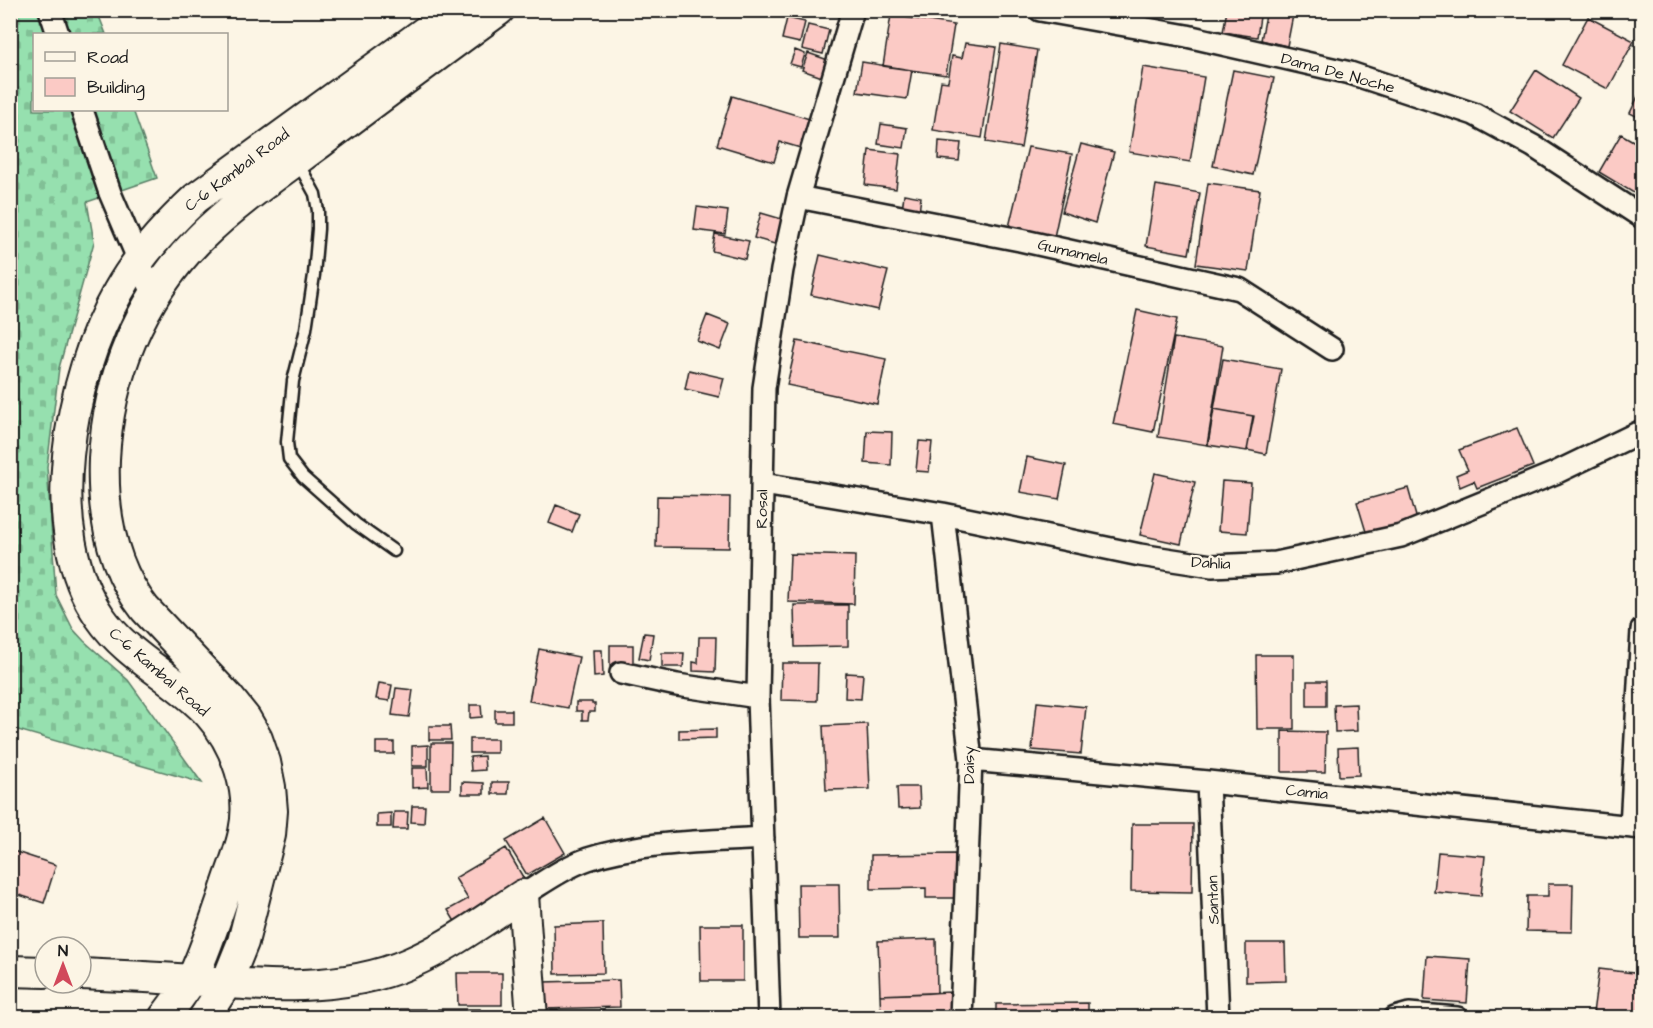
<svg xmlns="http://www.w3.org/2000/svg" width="1653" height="1028" font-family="'Architects Daughter',sans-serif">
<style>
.cemetery{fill:url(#cemetery-stones);stroke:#597e66;stroke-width:1.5}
.building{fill:#fbcac5;stroke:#1c1c1c;stroke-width:1.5}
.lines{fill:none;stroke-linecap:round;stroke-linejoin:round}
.lane-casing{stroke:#1c1c1c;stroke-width:15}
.street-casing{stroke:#1c1c1c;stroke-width:26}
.secondary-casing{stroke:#1c1c1c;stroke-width:34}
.lane{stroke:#fcf5e5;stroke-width:10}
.street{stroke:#fcf5e5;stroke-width:21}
.secondary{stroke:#fcf5e5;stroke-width:30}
.labels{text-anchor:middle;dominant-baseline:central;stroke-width:4.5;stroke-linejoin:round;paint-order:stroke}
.street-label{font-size:16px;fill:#1c1c1c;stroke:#fcf5e5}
</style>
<defs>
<pattern id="cemetery-stones" width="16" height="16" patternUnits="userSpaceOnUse" patternTransform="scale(1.5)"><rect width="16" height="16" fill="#96e0af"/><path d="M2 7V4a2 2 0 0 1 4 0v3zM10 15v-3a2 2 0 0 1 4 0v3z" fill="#81c096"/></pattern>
</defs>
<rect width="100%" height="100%" fill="#fcf5e5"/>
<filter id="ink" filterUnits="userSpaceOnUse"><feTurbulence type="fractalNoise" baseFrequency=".0167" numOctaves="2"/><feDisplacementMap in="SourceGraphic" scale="12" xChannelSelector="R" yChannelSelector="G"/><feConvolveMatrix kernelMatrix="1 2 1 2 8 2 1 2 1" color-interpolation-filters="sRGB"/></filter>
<g filter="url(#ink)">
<!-- cemetery -->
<path class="cemetery" d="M10 11H97L106 34H34V110H133L157 178 87 202 94 242 59 368 47 467 56 595 73 629 84 641 128 680 202 783 11 728Z"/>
<!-- building -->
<path class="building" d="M1227 10H1261L1257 37 1223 32Z
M1267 10H1294L1287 46 1261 40Z
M891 15 954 25 946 75 883 66Z
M1588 17 1634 41 1608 89 1562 65Z
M787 18 805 22 800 43 782 39Z
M808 25 829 30 823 54 802 49Z
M965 43 996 47 982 138 933 130 941 81 948 82 952 56 962 58Z
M1001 44 1037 50 1021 148 986 142Z
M795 50 805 54 801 67 790 64Z
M808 53 828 60 822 77 802 70Z
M862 62 912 70 907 99 857 92Z
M1143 67 1204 77 1190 162 1129 152Z
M1233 70 1274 78 1253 175 1213 166Z
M1536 70 1579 98 1553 138 1510 111Z
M1642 88V119L1630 113Z
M732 96 813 120 804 149 780 142 774 162 717 145Z
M881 124 907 128 904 148 878 144Z
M1621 134 1642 146V198L1599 172Z
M939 141 961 143 959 161 938 159Z
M1081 144 1114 152 1095 223 1062 212Z
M1028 147 1072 154 1054 237 1009 227Z
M869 150 900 154 896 189 865 185Z
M1208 183 1260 190 1248 271 1196 264Z
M1156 185 1200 193 1189 254 1146 246Z
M904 194 921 197 919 212 902 211Z
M697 207 728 211 725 234 694 230Z
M761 213 792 222 785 247 754 238Z
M715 234 749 241 745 259 712 251Z
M820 255 888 271 878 310 811 295Z
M1137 310 1177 319 1153 432 1113 424Z
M707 315 730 324 720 350 697 341Z
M1174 338 1223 346 1207 445 1158 437Z
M797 341 886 359 877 404 787 385Z
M1223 359 1281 369 1266 454 1247 450 1254 416 1214 409Z
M689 370 724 378 719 397 685 389Z
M1214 409 1253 416 1247 451 1208 445Z
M1517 428 1533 466 1477 488 1474 481 1460 487 1456 475 1468 470 1459 450Z
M867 431 892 432 891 465 865 463Z
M919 441 932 442 929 472 916 471Z
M1027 457 1066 465 1059 499 1020 492Z
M1155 473 1195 482 1181 544 1140 535Z
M1222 481 1251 483 1247 533 1218 531Z
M1408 488 1417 520 1367 535 1357 502Z
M657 496 730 497 729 548 656 547Z
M556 505 579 514 572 532 549 523Z
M790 554 855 556 854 604 788 602Z
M794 605H848V646L795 647Z
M644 633 653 634 649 660 639 658Z
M699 637H716L715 672 693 671V662L698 663Z
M610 645H633V669L610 666Z
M539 649 579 657 568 708 529 701Z
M593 650H602L603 676 594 677Z
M662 653H684L683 667H662Z
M1256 655H1294V729H1257Z
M782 663H818L817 701 781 700Z
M846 673 863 674 861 699 845 698Z
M1307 681H1326V706H1307Z
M379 683 392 685 389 701 376 699Z
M396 688 413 690 409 717 392 715Z
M576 702H592V704H595V712H589L588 720H582V711H576Z
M1037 702 1086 707 1081 754 1032 750Z
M1356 704 1357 731 1335 732 1334 705Z
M470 705H481L482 717 470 718Z
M495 710H512V722H495Z
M867 724 870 789 826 790 823 726Z
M429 726H450L451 740H429Z
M716 729V738L679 739V730Z
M1282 731 1326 732 1325 772H1282Z
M470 739H497V753H470Z
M376 742H394V754H376Z
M431 743H451L450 789H431Z
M428 745V766H412V746Z
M1358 747 1359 775 1339 776 1338 748Z
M484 756 485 770 471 771 470 757Z
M412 768H427L428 787 412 788Z
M462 782 484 783V794H462Z
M492 782H509L508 794H492Z
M897 787H919L920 808 898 809Z
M412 806H425L424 823 411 822Z
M394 812H408L407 829H393Z
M391 813V827H377V814Z
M545 818 565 853 527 875 506 841Z
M1132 824H1193L1192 892 1131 891Z
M506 848 527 884 457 925 448 910 468 899 455 878Z
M10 850 56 865 44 903 10 892Z
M1438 852 1485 856 1481 896 1434 892Z
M955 854V898H926V888L871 889V855Z
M798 884H839L840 938H799Z
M1548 884H1573L1572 932 1526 931 1527 896H1548Z
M603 923 604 973 555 974 554 925Z
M700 925H743V981H701Z
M936 939 937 993 880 995 878 941Z
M1246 943H1285L1286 981 1246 982Z
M1427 956 1470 959 1467 1003 1424 1000Z
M1599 969 1642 974V1018L1593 1013Z
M457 973H502V1005H458Z
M619 980 620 1007 544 1009 543 982Z
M951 992V1018H881L880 995Z
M1088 1003V1018H996V1004Z
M400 1009H425V1018H400Z
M438 1009H480V1018H438Z"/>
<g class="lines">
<defs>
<path id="lane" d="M297 161 315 194 318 211V229L314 275 306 329 293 381 287 442 289 459 303 477 356 524 394 551"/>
<path id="street" d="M50 10 58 34
M1040 10 1187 36 1350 73 1474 114 1533 146 1642 217
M82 110 110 193 154 296
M798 197 1020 240 1239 289 1332 349
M763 484 943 514 1140 555 1212 566 1276 563 1401 536 1555 473 1642 431
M943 514 971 760 961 1018
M621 673 677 685 758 697
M971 760 1208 782 1642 828
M1208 782 1218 1018
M1631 826 1642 630
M523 895C544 882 565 867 588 859 643 841 706 842 763 838
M769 1018 758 697 764 388 782 270 798 197 853 10
M1395 1018 1409 1014 1457 1018"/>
<path id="secondary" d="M10 971 45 972
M81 974C117 976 154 977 190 980 262 986 342 993 410 963 450 946 487 918 523 895L532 1018
M164 1018C173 1005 184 992 192 979 205 952 214 923 224 895 230 874 240 853 244 832 253 792 236 744 209 714 176 678 128 658 100 617 40 531 69 378 118 292 138 256 166 226 196 198L455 10
M204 1018 226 984 243 942 270 835 272 811 270 787 265 762 257 739 245 718 229 698 145 609C111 566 102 513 104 459 108 377 140 298 199 239 235 203 279 173 320 143 379 98 439 54 499 10"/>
</defs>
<!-- lane casing -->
<use href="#lane" class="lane-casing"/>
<!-- street casing -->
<use href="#street" class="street-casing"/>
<!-- secondary casing -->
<use href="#secondary" class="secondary-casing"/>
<!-- lane -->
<use href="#lane" class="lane"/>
<!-- street -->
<use href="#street" class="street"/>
<!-- secondary -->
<use href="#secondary" class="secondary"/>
</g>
</g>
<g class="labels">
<!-- street labels -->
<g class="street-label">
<text transform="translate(1338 73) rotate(15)">Dama De Noche</text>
<text transform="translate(237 170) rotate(-37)">C-6 Kambal Road</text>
<text transform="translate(1073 252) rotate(13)">Gumamela</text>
<text transform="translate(762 509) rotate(-89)">Rosal</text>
<text transform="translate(1211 563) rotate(3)">Dahlia</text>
<text transform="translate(159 672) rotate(41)">C-6 Kambal Road</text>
<text transform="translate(969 765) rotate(-91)">Daisy</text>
<text transform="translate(1307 792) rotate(6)">Camia</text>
<text transform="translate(1213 900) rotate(-92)">Santan</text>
</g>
</g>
<!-- margin -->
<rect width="1653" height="1028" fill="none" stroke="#fcf5e5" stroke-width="36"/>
<rect x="18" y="18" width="1617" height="992" fill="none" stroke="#1c1c1c" stroke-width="2" filter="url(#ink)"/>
<!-- legend -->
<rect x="33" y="33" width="195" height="78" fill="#fcf5e5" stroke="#a29e95" stroke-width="1.5"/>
<rect x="45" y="52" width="30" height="9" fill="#fcf5e5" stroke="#a29e95" stroke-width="1.5"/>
<text x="87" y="63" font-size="18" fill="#1c1c1c">Road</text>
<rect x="45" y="78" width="30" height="18" fill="#fbcac5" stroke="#a29e95" stroke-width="1.5"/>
<text x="87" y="93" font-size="18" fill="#1c1c1c">Building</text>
<!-- north arrow -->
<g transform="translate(63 965)"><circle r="28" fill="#fcf5e5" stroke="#a29e95" stroke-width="1.5"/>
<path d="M0-4.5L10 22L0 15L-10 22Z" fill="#d1495b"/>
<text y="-9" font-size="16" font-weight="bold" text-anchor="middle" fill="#1c1c1c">N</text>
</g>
</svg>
